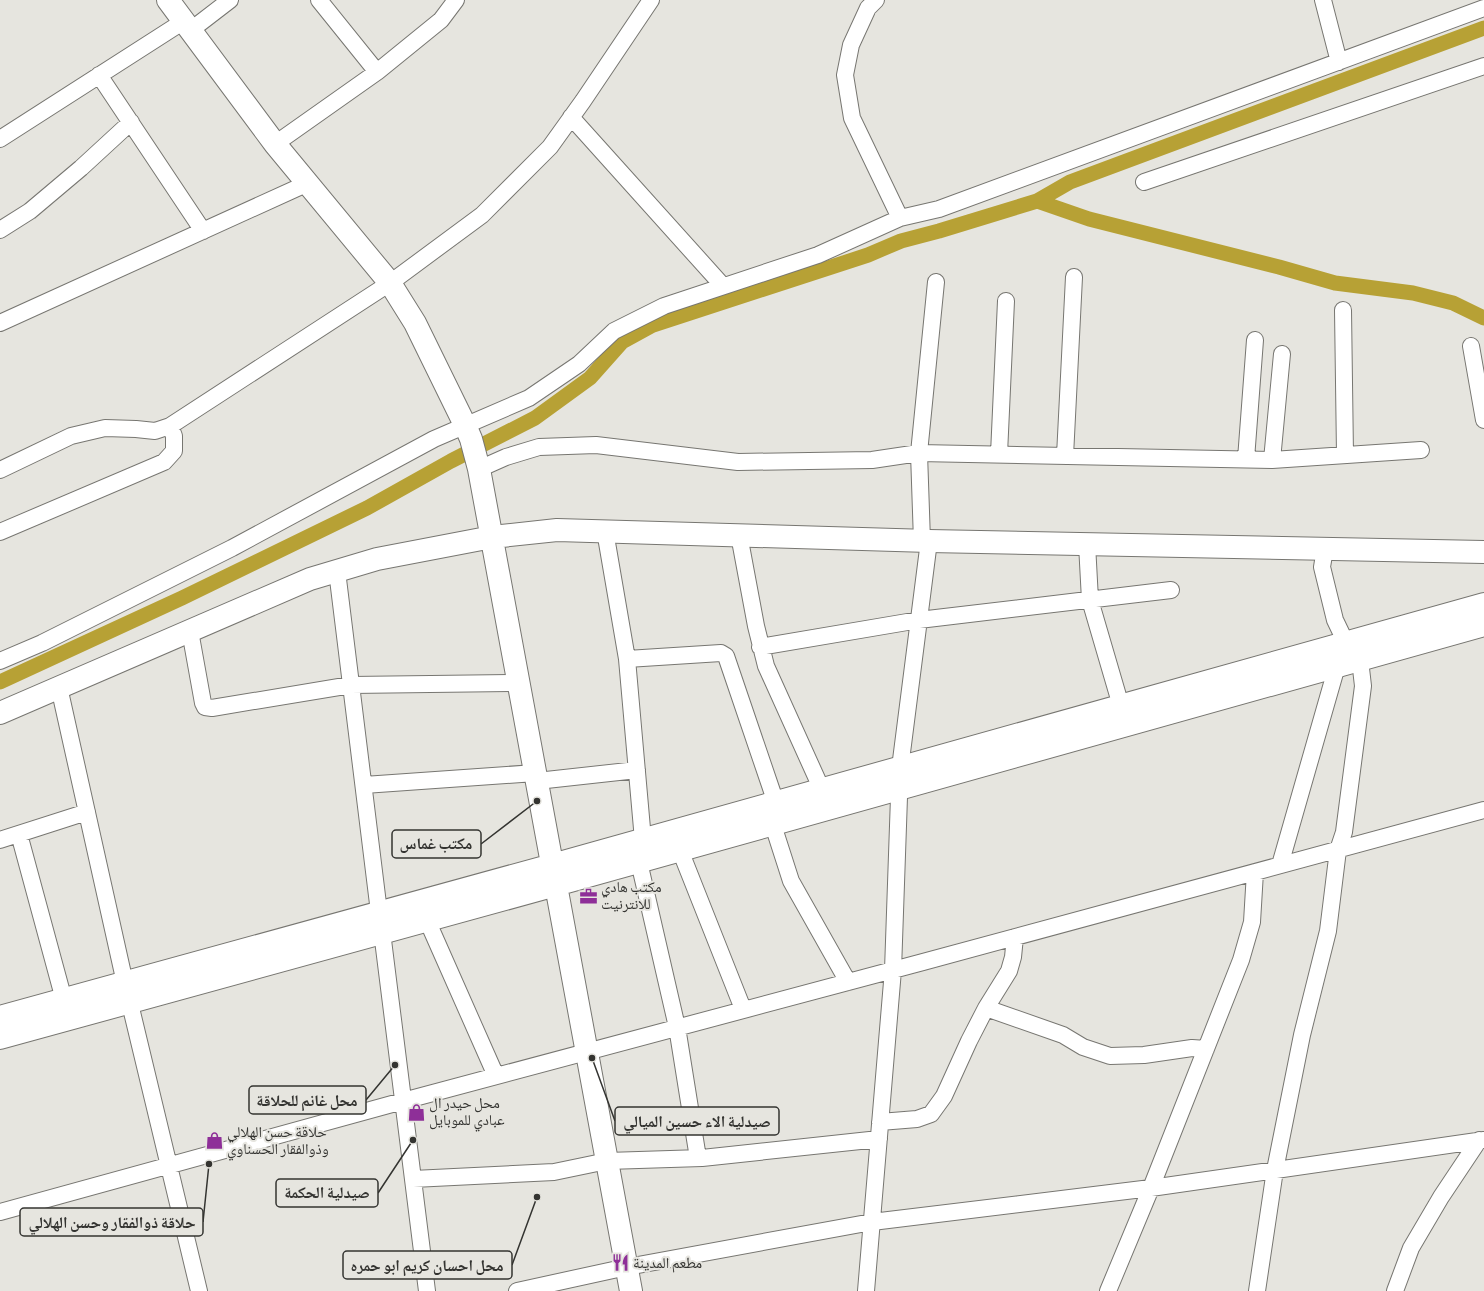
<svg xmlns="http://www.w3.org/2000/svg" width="1484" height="1291" font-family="'Sofia Sans Condensed','Noto Naskh Arabic',sans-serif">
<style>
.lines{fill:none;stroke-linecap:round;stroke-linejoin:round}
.canal{stroke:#b7a135;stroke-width:15}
.street-casing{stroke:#777671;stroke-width:18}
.secondary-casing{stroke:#777671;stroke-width:24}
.street{stroke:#fff;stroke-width:16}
.secondary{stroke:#fff;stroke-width:22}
.labels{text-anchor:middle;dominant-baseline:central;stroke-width:4;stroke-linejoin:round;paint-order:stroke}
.poi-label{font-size:15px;fill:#343431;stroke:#e6e5df;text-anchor:start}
.leader{fill:none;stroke:#343431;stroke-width:1.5}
.callout-dot{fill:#343431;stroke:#e6e5df;stroke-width:1.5}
.callout{fill:#e6e5df;stroke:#343431;stroke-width:1.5}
.callout-label{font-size:16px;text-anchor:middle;font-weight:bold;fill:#343431}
</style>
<rect width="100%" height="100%" fill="#e6e5df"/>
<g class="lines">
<!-- canal -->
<path class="canal" d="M1037 201 1089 219 1279 267 1335 283 1413 293 1453 303 1484 318
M0 682 182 598 367 508 451 461 535 418 590 378 622 342 653 325 868 255 901 241 939 231 1037 201 1070 182 1484 28"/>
<defs>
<path id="street" d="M319 0 377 72
M876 0 868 8 851 45 845 75 852 118 900 218
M1323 0 1339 62
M191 30 230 0
M99 75 203 231
M571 117 723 286
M0 139 184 21
M275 144 377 72 441 20 456 0
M1144 182 1484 66
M0 230 30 211 81 168 131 122
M1343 310 1345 455
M0 323 306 184
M1471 346 1484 420
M999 454 1006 301
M1065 456 1074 277
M1246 459 1255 340
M1272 460 1282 354
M479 469 506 457 539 447 596 445 738 462 872 460 919 453 1272 460 1421 450
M0 470 71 436 105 428 136 429 155 431 170 426 390 283 482 215 550 147 583 101 651 0
M605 531 627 659 643 840
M0 532 164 462 174 451V436L170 426
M739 535 756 626 766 666 822 790
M922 541 919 453 936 282
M1087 544 1090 600 1121 706
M337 571 379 912
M190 631 203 703 205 707 212 708 351 685 519 683
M760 647 919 620 1171 590
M627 659 721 653 726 656 776 803
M0 661 42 643 232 548 434 439 529 398 579 364 614 331 664 306 818 255 900 218 939 209 1484 8
M59 687 125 983 199 1291
M537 781 637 770
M364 785 535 773
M773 825 791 881 848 982
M19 834 64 1000
M0 840 87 812
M680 850 743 1009
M639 862 677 1027 698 1158
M1280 865 1337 666
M427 920 496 1076
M382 932 427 1291
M986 1008 1063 1035 1083 1047 1110 1056 1144 1055 1192 1048 1206 1049
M880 1122 917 1119 931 1114 944 1096 969 1041 986 1008 1009 971 1013 957 1015 937
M413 1179 554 1172 607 1161 702 1158 879 1139
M0 1212 403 1101 923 962 1484 810
M517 1291 627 1267 872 1222 1151 1188 1484 1140
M866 1291 893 970 900 768 929 541
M1108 1291 1151 1188 1241 960 1252 922 1255 872
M1257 1291 1275 1170 1302 1035 1328 931 1338 850 1344 832 1363 686 1360 660 1346 643 1335 620 1322 567 1325 549
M1395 1291 1411 1248 1441 1197 1479 1140"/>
<path id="secondary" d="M168 0 275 144 390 283 415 323 465 425 471 439 479 469 631 1291
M0 713 310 579 377 559 492 537 557 530 929 541 1484 552
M0 1017 552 865 1484 604
M0 1038 556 885 1484 625"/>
</defs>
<!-- street casing -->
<use href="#street" class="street-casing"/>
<!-- secondary casing -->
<use href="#secondary" class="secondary-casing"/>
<!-- street -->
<use href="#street" class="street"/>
<!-- secondary -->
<use href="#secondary" class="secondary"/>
</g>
<!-- icons -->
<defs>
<symbol id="office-bare" viewBox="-9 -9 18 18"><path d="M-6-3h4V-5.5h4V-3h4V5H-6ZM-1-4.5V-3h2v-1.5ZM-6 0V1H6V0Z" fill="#8e2f98" stroke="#e6e5df" stroke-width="2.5" paint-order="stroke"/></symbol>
<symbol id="shop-bare" viewBox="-9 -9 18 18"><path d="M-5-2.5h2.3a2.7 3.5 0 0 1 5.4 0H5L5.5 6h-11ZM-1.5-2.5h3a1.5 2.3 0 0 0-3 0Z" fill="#8e2f98" stroke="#e6e5df" stroke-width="2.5" paint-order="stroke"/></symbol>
<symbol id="restaurant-bare" viewBox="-9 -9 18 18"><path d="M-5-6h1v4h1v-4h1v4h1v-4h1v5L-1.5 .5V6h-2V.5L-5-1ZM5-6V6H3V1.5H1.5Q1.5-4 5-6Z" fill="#8e2f98" stroke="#e6e5df" stroke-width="2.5" paint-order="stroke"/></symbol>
</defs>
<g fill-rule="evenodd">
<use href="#office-bare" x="576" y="884" width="25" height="25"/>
<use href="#shop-bare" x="404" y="1100" width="25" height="25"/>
<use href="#shop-bare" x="202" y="1128" width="25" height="25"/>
<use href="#restaurant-bare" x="608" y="1250" width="25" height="25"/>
</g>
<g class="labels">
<!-- poi labels -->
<g class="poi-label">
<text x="601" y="887">مكتب هادي<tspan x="601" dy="17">للانترنيت</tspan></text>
<text x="429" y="1103">محل حيدر ال<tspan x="429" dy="17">عبادي للموبايل</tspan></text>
<text x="227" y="1132">حلاقة حسن الهلالي<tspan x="227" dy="17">وذوالفقار الحسناوي</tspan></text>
<text x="633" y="1263">مطعم المدينة</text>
</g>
</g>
<!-- callouts -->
<path class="leader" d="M537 801L481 844M395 1065L366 1100M592 1058L615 1121M413 1140L378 1193M209 1164L203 1222M537 1197L512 1265"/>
<g class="callout-dot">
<circle cx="537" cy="801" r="4"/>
<circle cx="395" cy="1065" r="4"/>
<circle cx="592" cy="1058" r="4"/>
<circle cx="413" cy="1140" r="4"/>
<circle cx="209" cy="1164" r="4"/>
<circle cx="537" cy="1197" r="4"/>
</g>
<g class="callout">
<rect x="392" y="830" width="89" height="28" rx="4"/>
<rect x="249" y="1086" width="117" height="28" rx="4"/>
<rect x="615" y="1107" width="164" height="28" rx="4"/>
<rect x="276" y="1179" width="102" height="28" rx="4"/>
<rect x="20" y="1208" width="183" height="28" rx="4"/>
<rect x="343" y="1251" width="169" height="28" rx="4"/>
</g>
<g class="callout-label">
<text x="436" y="849">مكتب غماس</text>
<text x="307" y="1106">محل غانم للحلاقة</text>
<text x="697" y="1127">صيدلية الاء حسين الميالي</text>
<text x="327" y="1198">صيدلية الحكمة</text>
<text x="112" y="1228">حلاقة ذوالفقار وحسن الهلالي</text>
<text x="427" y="1271">محل احسان كريم ابو حمره</text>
</g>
</svg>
